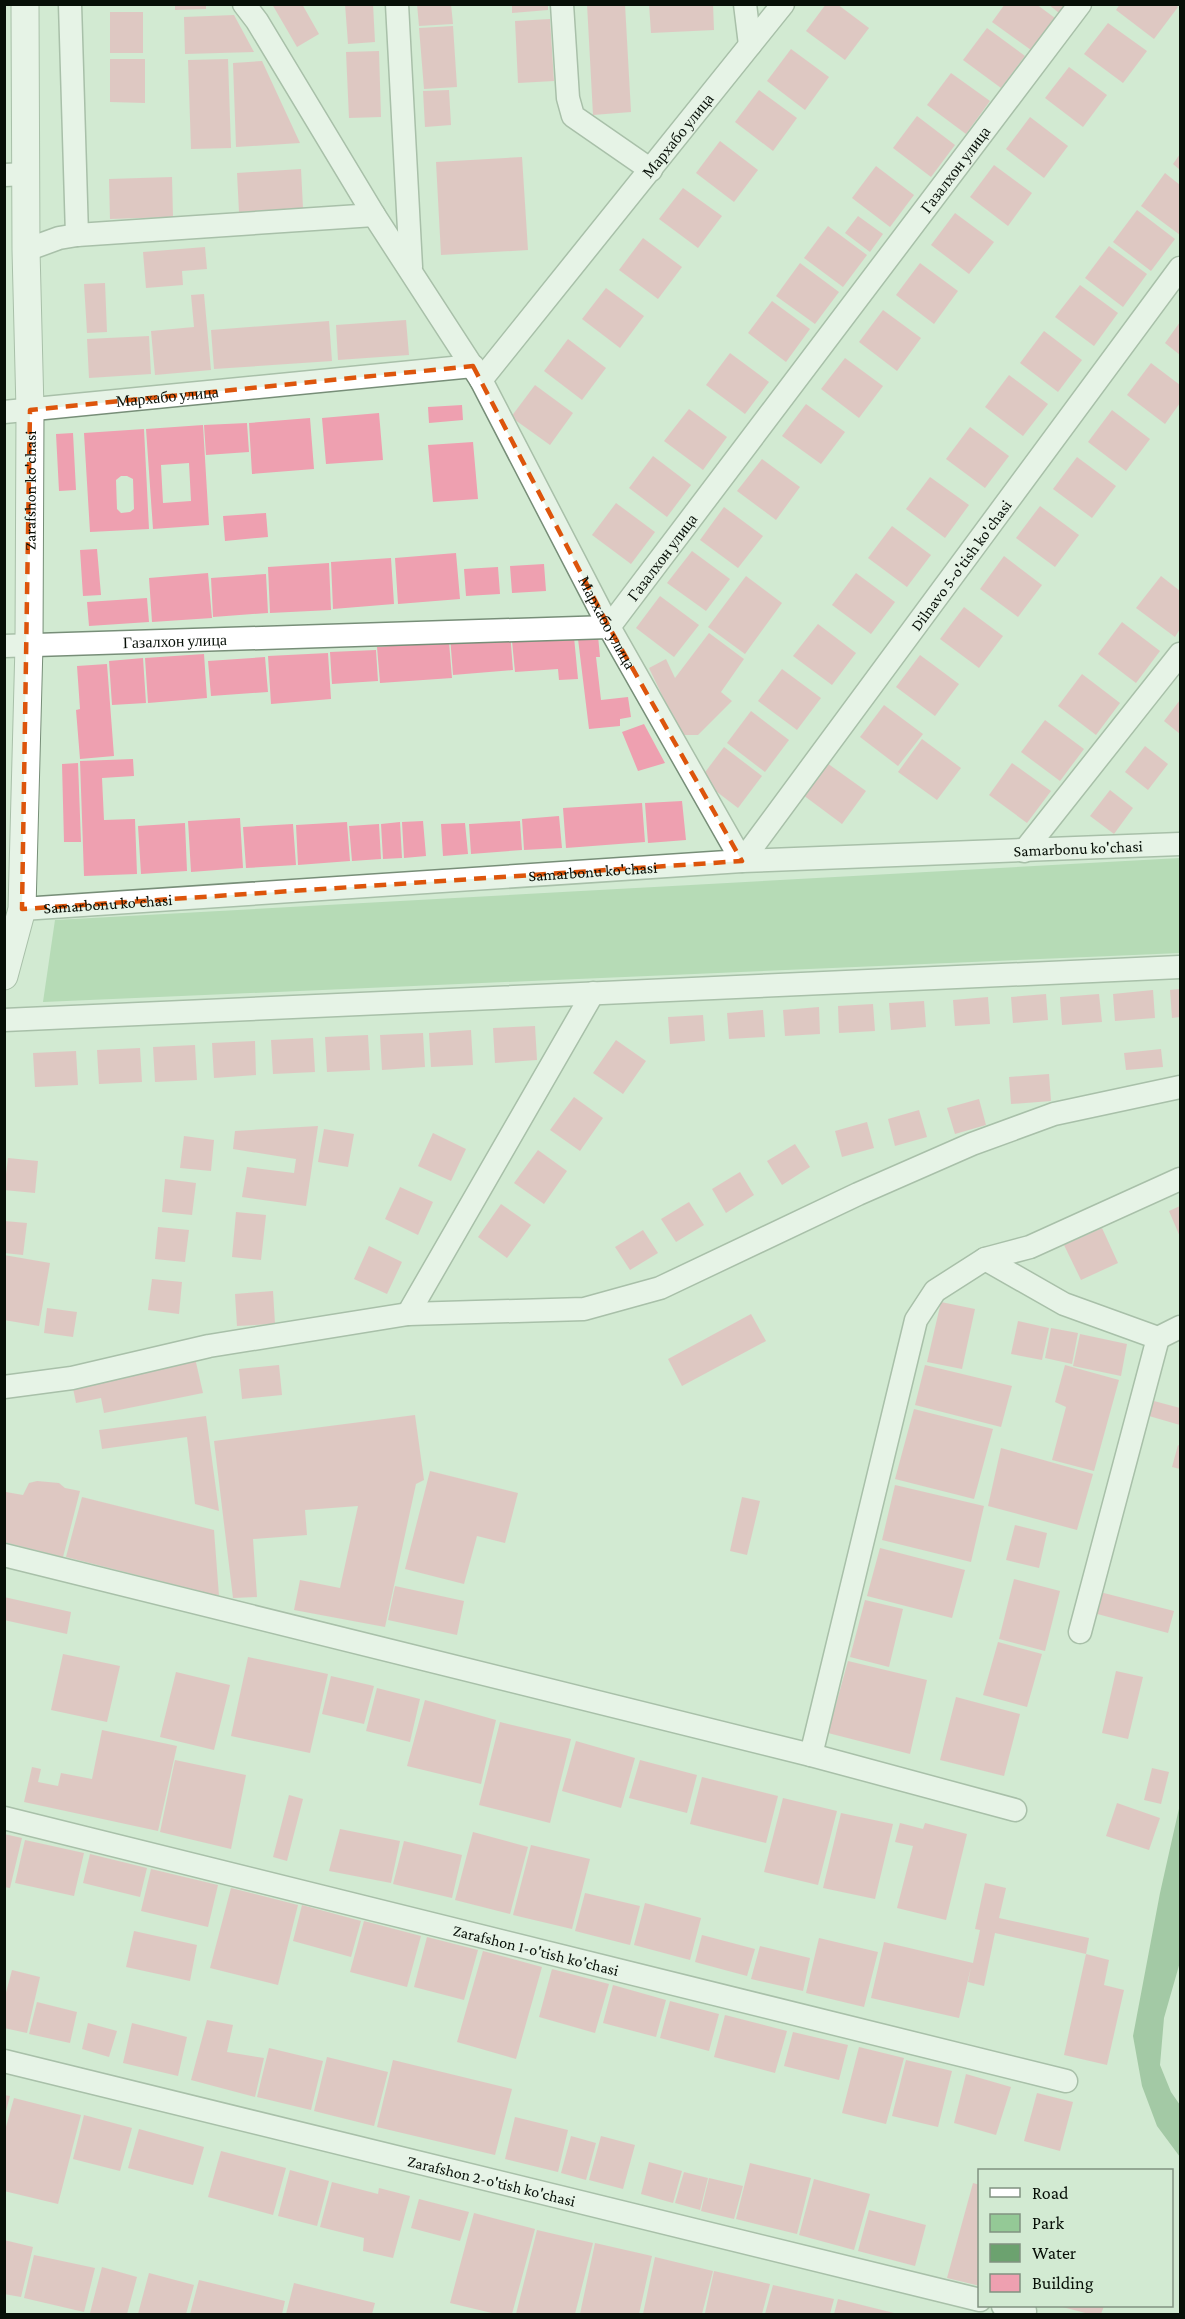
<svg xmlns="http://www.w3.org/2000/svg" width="1185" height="2319" font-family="'Crimson Pro',serif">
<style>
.green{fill:#94c996}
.water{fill:#6ca26f}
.building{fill:#eea0b0;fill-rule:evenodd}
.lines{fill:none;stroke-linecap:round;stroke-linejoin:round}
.minor-casing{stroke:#778e78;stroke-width:25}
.tertiary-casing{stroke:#778e78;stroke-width:29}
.minor{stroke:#fff;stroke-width:22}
.tertiary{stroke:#fff;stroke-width:27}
.marked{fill:none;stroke:#dd550c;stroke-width:4.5;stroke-dasharray:12 8;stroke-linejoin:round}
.labels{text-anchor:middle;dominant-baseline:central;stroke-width:6;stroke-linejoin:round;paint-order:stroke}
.street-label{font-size:16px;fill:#070f07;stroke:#d2ead2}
</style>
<rect width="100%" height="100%" fill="#d2ead2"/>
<!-- green -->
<path class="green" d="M1180 858V953L43 1002 55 920Z"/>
<!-- water -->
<path class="water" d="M1180 1804V1962L1164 2018 1160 2065 1171 2092 1180 2105V2157L1157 2126 1142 2086 1133 2036 1160 1893Z"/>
<!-- building -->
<path class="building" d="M175 4H206V9L175 10Z
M272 4H302L319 34 297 47Z
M345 4H373L375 42 348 44Z
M417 4H451L453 24 419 26Z
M512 4H548V10L512 13Z
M587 4H625L631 112 593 115Z
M649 4H713L714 30 651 33Z
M826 4H837L869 28 845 60 806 31Z
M1005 4H1036L1055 18 1031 50 992 22Z
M1048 4H1066L1059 13Z
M1120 4H1175L1178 7 1154 39 1116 10Z
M110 12H143V53H110Z
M234 15 254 52 185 54 184 17Z
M550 19 554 81 518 83 515 21Z
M1108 23 1147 51 1123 83 1084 54Z
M453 26 457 87 424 89 419 28Z
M987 28 1025 56 1001 88 963 60Z
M791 49 829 77 805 110 767 81Z
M379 51 381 117 349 118 346 52Z
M110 59H145V103L110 102Z
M228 59 231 148 191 149 188 60Z
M262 61 300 143 236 147 233 63Z
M1069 67 1107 95 1083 127 1045 98Z
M951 73 990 101 966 134 927 105Z
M449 90 451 125 425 127 423 91Z
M759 90 797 118 773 151 735 122Z
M917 116 955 145 931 177 893 148Z
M1030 117 1068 146 1044 178 1006 149Z
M720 141 758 170 734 202 696 173Z
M1180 154V170L1173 164Z
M522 157 528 250 441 255 436 162Z
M994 165 1032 193 1008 226 970 197Z
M876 166 914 195 890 227 852 198Z
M301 169 303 208 239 212 237 173Z
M1165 173 1180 185V235L1141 206Z
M172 177 173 217 110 219 109 179Z
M683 188 722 216 698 248 659 219Z
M1137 210 1175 239 1151 271 1113 242Z
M955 213 994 242 969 274 931 245Z
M858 216 883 234 870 252 845 233Z
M828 226 867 255 843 287 804 258Z
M643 238 682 267 658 299 619 270Z
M1109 246 1147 274 1123 307 1085 278Z
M205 247 207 269 182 271 183 285 146 288 143 252Z
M800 263 839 292 815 324 776 296Z
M920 263 958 291 934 324 896 295Z
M105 283 107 332 87 333 84 284Z
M1080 285 1118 313 1094 346 1055 317Z
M606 288 644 316 620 348 582 319Z
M204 294 211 370 155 375 151 331 194 327 191 295Z
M772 301 810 329 786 362 748 333Z
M883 310 921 338 897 371 859 342Z
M406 320 409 355 338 360 336 325Z
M329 321 332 361 214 369 211 330Z
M1180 322V355L1165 343Z
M1044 331 1082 360 1058 392 1020 363Z
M149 336 151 374 89 378 87 339Z
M568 339 606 368 582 400 544 371Z
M730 353 769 382 745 414 706 385Z
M845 358 883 386 859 418 821 389Z
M1151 363 1180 385V403L1165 424 1127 395Z
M1009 375 1048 404 1023 436 985 407Z
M535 385 573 413 550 445 511 417Z
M806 404 845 432 821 464 782 436Z
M462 405 463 420 429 423 428 407Z
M689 409 727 437 703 470 664 441Z
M1112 410 1150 439 1126 471 1088 442Z
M379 413 383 460 326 464 322 418Z
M310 418 314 469 252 474 249 423Z
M247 423 249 452 206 455 204 425Z
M203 425 209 525 153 529 146 429ZM189 463 191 501 163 503 161 465Z
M970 427 1009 456 985 488 946 459Z
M144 429 149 529 90 532 84 433ZM121 476H127L133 479 134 509 130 512 121 513 117 509 116 480Z
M73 433 76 490 59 491 56 434Z
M473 442 478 499 433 502 428 445Z
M653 456 691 485 667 517 629 488Z
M1077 457 1116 486 1092 518 1053 489Z
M762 459 800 487 776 520 737 491Z
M930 477 969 505 945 538 906 509Z
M616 503 655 532 631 564 592 535Z
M1040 506 1079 535 1055 567 1016 538Z
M724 507 763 536 738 568 700 540Z
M266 513 268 537 225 541 223 516Z
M892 526 931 555 907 587 868 558Z
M97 549 101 595 83 596 80 550Z
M692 551 730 579 706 611 667 583Z
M456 553 460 599 398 604 395 558Z
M1004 556 1042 585 1018 617 980 589Z
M391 558 394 604 333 609 331 562Z
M329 563 331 610 270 613 268 567Z
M544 564 546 591 512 593 510 566Z
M498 567 500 594 466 596 464 569Z
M208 573 212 618 152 622 149 578Z
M856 573 895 602 871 634 832 605Z
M266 574 268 613 213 617 211 578Z
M746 576 782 603 745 654 708 627Z
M1161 576 1180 591V629L1175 637 1136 608Z
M660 596 699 625 674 657 636 628Z
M147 598 149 622 89 626 87 602Z
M964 607 1003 636 979 668 940 639Z
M1122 622 1160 651 1136 683 1098 654Z
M818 624 856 653 832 685 793 656Z
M510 632 513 670 453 675 450 636Z
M709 633 744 659 721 692 732 701 698 735H681L649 668 666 659 675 678Z
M598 636 600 657H596L601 700 628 697 631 717 620 719V726L589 729 578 639Z
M574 637 578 679 559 680 558 669 515 672 512 641Z
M449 642 452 678 380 683 377 647Z
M376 650 378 681 332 684 330 652Z
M328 653 331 699 271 704 268 656Z
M204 654 207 698 148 703 145 658Z
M920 655 959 684 935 716 896 687Z
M265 657 268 692 211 696 208 661Z
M143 658 146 703 112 705 109 661Z
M107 664 114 756 80 759 76 710 80 709 77 666Z
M782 669 821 698 797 730 758 701Z
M1082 674 1120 703 1096 735 1058 706Z
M1180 700V734L1164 721Z
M884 705 923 734 898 766 860 737Z
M751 711 789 740 765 772 727 743Z
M1045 720 1084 749 1060 781 1021 752Z
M644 724 665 763 638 771 622 732Z
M922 739 961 768 937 800 898 772Z
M1145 746 1168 764 1148 790 1125 772Z
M724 747 762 776 738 808 700 779Z
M133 759 134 776 102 778 104 820 135 819 137 874 84 876 80 761Z
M78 763 81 842H64L62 764Z
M827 763 866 791 842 824 803 795Z
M1012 763 1051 791 1027 823 989 795Z
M1110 790 1133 808 1114 834 1090 816Z
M682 801 686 840 648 843 645 803Z
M642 803 645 842 566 848 563 808Z
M559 816 562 848 524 850 522 819Z
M240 818 243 868 191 872 188 821Z
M423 821 426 856 404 858 402 822Z
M520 821 522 850 471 854 469 824Z
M347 822 350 861 298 865 296 825Z
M400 822 402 858 383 859 381 824Z
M185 823 187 871 141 874 138 826Z
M465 823 468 854 443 856 441 824Z
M293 824 296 865 246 868 243 827Z
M379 824 381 859 352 861 349 826Z
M1180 989V1017L1172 1018 1170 990Z
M1153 990 1155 1018 1115 1021 1113 994Z
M1046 994 1048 1020 1013 1023 1011 997Z
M1099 994 1102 1022 1062 1025 1060 997Z
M988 997 990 1024 955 1026 953 1000Z
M924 1001 926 1027 891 1030 889 1003Z
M873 1004 875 1031 839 1033 838 1006Z
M819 1007 820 1034 785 1036 783 1010Z
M763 1010 765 1037 729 1039 727 1013Z
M703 1015 705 1041 670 1044 668 1017Z
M535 1026 537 1060 495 1063 493 1028Z
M471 1030 473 1065 431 1067 429 1033Z
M423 1033 425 1067 382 1070 380 1035Z
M368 1035 370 1070 327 1072 325 1037Z
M313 1038 315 1072 273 1074 271 1040Z
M616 1040 646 1061 623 1094 593 1073Z
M255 1041 256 1075 214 1078 212 1043Z
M195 1045 197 1080 155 1082 153 1047Z
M140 1048 142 1082 99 1084 97 1050Z
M1161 1049 1163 1067 1126 1070 1124 1053Z
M76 1051 78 1085 35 1087 33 1053Z
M1049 1074 1051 1101 1011 1104 1009 1077Z
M574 1097 603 1118 580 1151 550 1130Z
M979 1099 986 1125 955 1134 947 1108Z
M919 1110 927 1137 895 1146 888 1119Z
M867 1122 874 1148 842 1157 835 1131Z
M318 1126 306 1206 242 1197 247 1167 294 1173 296 1159 233 1149 235 1131Z
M324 1129 354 1134 348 1167 318 1162Z
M433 1133 466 1149 451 1181 418 1166Z
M184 1136 214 1140 211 1171 180 1168Z
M795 1144 810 1167 782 1185 767 1161Z
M538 1150 567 1171 544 1204 514 1183Z
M8 1158 38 1161 35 1193 4 1190Z
M740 1172 754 1195 726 1213 712 1189Z
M165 1179 196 1183 192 1215 162 1212Z
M400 1187 433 1202 418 1235 385 1219Z
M689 1202 704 1225 676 1242 661 1219Z
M501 1204 531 1225 507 1258 478 1237Z
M1180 1206V1237L1169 1211Z
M236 1212 266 1215 261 1260 232 1257Z
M4 1221 27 1223 23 1255 4 1253Z
M158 1227 189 1230 185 1262 155 1259Z
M1102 1228 1118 1263 1081 1280 1064 1245Z
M643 1230 658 1253 630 1270 615 1247Z
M369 1246 402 1262 387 1294 354 1279Z
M4 1255 50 1263 39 1326 4 1320Z
M152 1279 182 1282 179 1314 148 1310Z
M273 1291 275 1324 237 1326 235 1294Z
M941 1302 975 1309 962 1369 927 1362Z
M47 1308 77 1312 73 1337 44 1333Z
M751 1314 766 1341 682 1386 668 1359Z
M1018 1321 1049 1328 1042 1360 1011 1354Z
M1051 1328 1078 1333 1072 1364 1045 1358Z
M1080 1334 1127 1344 1121 1376 1073 1366Z
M195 1358 203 1393 104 1413 101 1398 76 1403 72 1383Z
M279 1365 282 1395 242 1399 239 1369Z
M925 1365 1012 1386 1001 1427 915 1405Z
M1065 1365 1119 1380 1094 1471 1052 1460 1066 1407 1055 1402Z
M1154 1401 1180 1408V1425L1149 1416Z
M914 1409 993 1429 974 1499 895 1479Z
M415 1415 424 1480 416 1484 385 1627 294 1610 300 1580 340 1588 358 1506 305 1510 307 1535 253 1539 257 1597 233 1598 214 1441Z
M206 1416 219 1511 195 1504 187 1437 102 1449 99 1430Z
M1178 1445 1180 1446V1469L1172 1467Z
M1001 1448 1093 1474 1077 1530 988 1506Z
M430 1471 518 1493 505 1543 477 1536 464 1584 405 1569Z
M37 1481 59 1483 65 1488 80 1491 63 1557 4 1542 6 1492 23 1495 29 1483Z
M895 1485 984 1506 971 1562 882 1540Z
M82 1497 214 1530 219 1596 66 1557Z
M742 1497 760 1501 747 1555 730 1551Z
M1015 1525 1047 1533 1039 1568 1006 1560Z
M880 1548 965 1570 952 1618 867 1596Z
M1014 1579 1060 1591 1045 1651 999 1639Z
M395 1586 464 1601 457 1635 388 1620Z
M1096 1591 1174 1611 1168 1633 1090 1612Z
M4 1597 71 1612 67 1634 4 1620Z
M865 1600 903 1609 889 1667 850 1657Z
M998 1642 1042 1654 1027 1707 983 1695Z
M63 1654 120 1666 107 1722 51 1710Z
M248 1657 328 1674 310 1753 231 1736Z
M848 1661 927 1680 910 1754 828 1733Z
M1116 1671 1143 1677 1128 1739 1102 1733Z
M176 1672 230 1685 214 1750 160 1737Z
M331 1676 374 1686 364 1724 322 1714Z
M377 1688 420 1699 410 1742 366 1731Z
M956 1697 1020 1714 1004 1776 940 1760Z
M425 1700 496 1720 481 1784 407 1766Z
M500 1722 571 1739 550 1823 479 1805Z
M102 1730 177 1746 158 1831 24 1802 32 1767 41 1769 38 1782 58 1786 61 1773 92 1779Z
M576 1741 635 1758 621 1808 562 1791Z
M175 1760 246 1775 231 1849 160 1832Z
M640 1760 697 1775 687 1813 629 1798Z
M1152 1768 1169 1772 1161 1804 1144 1800Z
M702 1777 778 1796 766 1843 690 1824Z
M289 1795 303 1799 287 1861 273 1857Z
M783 1798 837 1811 818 1885 764 1872Z
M1117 1803 1160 1818 1149 1850 1106 1836Z
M841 1813 893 1824 875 1899 823 1888Z
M900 1823 923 1829 925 1823 967 1834 946 1920 897 1908 913 1846 895 1842Z
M340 1829 400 1841 391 1883 329 1871Z
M473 1832 528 1847 510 1914 455 1900Z
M4 1834 22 1838 10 1888 4 1887Z
M25 1840 84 1853 74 1896 15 1883Z
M404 1841 462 1855 452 1898 393 1884Z
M531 1845 590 1859 572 1929 513 1915Z
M90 1854 147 1868 140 1897 83 1883Z
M151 1869 218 1885 208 1927 141 1911Z
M985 1883 1006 1888 999 1918 1089 1938 1086 1954 995 1933 984 1986 968 1982 971 1967 959 2018 871 1998 884 1942 973 1963 980 1930 975 1929Z
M231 1888 298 1905 278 1985 210 1968Z
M585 1893 640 1906 630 1945 575 1931Z
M645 1903 701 1918 690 1960 634 1945Z
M302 1905 361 1921 351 1957 293 1941Z
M364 1921 421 1936 407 1987 350 1972Z
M134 1931 197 1945 190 1981 126 1967Z
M702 1935 755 1949 747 1976 695 1962Z
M427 1937 478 1950 464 2000 414 1987Z
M819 1938 878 1952 864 2007 806 1993Z
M760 1946 810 1958 803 1991 751 1979Z
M483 1951 542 1967 516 2059 457 2042Z
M1086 1954 1109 1960 1104 1985 1124 1990 1107 2065 1064 2055Z
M552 1969 609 1984 595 2033 539 2017Z
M12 1970 40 1977 27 2033 4 2028V2000Z
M613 1985 666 2000 656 2037 603 2023Z
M670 2001 719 2014 709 2051 660 2038Z
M37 2002 77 2012 70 2043 29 2034Z
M725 2015 787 2031 775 2073 714 2057Z
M207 2020 233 2025 227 2052 264 2058 255 2097 191 2080Z
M88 2023 117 2031 109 2057 82 2049Z
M132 2023 187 2037 178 2076 123 2063Z
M793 2032 848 2045 839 2080 784 2066Z
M859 2047 904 2058 886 2124 842 2113Z
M269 2048 323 2061 311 2110 257 2097Z
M327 2057 388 2072 374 2126 314 2111Z
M393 2060 512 2089 495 2155 377 2127Z
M906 2060 952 2071 938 2127 892 2116Z
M966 2074 1011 2087 996 2135 954 2123Z
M1037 2093 1073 2102 1060 2151 1024 2141Z
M4 2095 10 2096 5 2115H4Z
M14 2098 81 2115 58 2204 4 2191V2134Z
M84 2115 132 2128 120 2171 73 2159Z
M515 2117 568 2130 558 2172 505 2159Z
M139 2129 204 2147 193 2185 128 2168Z
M571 2136 596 2143 586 2180 561 2173Z
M601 2136 635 2145 623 2189 589 2180Z
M221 2151 286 2168 273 2215 208 2197Z
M649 2162 682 2171 673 2203 641 2194Z
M750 2163 811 2178 797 2234 736 2219Z
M290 2170 329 2181 317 2226 278 2216Z
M684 2172 708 2178 700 2210 675 2203Z
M709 2178 743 2186 734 2219 701 2211Z
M814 2179 870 2194 854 2250 799 2235Z
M332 2182 378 2194 379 2188 410 2196 393 2258 363 2251 364 2238 320 2227Z
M973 2183 980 2185V2286L947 2278Z
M419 2199 469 2212 460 2241 411 2228Z
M869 2210 926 2225 915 2266 858 2251Z
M474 2213 535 2229 512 2314H496L450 2303Z
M537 2230 593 2243 575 2314H516Z
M4 2240 33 2247 21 2297 4 2294Z
M595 2243 652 2256 639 2314H580Z
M34 2255 95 2268 84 2312 24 2298Z
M655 2257 713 2271 702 2314H643Z
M102 2267 137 2277 127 2314 90 2313Z
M714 2271 770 2284 762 2314 705 2313Z
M149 2273 194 2285 186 2314H138Z
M199 2280 285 2301 282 2314H190Z
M294 2283 375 2303 372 2314H286Z
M773 2285 834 2299 830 2314H765Z
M838 2299 898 2314H834Z
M1059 2306H1104L1101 2314H1089Z"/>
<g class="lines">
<defs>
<g id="minor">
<path d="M70 4 77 235"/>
<path id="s1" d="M244 4 257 21 374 215 481 380 609 627 742 861 1180 268"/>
<path d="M397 4 411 267"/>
<path d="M562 4 568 98 573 116 651 170"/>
<path d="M745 4 750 45"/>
<path d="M4 175 27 174"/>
<path d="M26 250 59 238 77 235 374 215"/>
<path id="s2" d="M481 380 783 4"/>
<path id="s3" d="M4 412 473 366"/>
<path id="s4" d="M4 646 609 627 1080 4"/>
<path d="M1024 851 1180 654"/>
<path id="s5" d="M22 909 742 861 1180 844"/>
<path d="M4 1020 1180 967"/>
<path d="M985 1259 1064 1304 1158 1338 1180 1327"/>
<path d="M408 1314 593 993"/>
<path d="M4 1387 72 1378 209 1346 408 1314 584 1309 660 1288 858 1194 972 1144 1054 1114 1180 1087"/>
<path d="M4 1555 811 1755 1015 1810"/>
<path d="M1080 1632 1158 1338"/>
<path d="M811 1755 916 1320 935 1291 985 1259 1030 1247 1180 1179"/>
<path id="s6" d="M4 1818 1066 2081"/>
<path id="s7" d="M4 2061 980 2300"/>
<path d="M1003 2306 1025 2311"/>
</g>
<g id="tertiary">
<path id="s8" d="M4 976 22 909 29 645 30 410 26 250 25 4"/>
</g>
</defs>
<!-- minor casing -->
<use href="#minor" class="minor-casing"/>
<!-- tertiary casing -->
<use href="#tertiary" class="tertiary-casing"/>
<!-- minor -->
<use href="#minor" class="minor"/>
<!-- tertiary -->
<use href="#tertiary" class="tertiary"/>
</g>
<!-- marked area -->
<path d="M0 0H1185V2319H0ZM473 366 609 627 742 861 22 909 30 410Z" fill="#d2ead2" fill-opacity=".55" fill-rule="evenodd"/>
<path class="marked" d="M473 366 609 627 742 861 22 909 30 410Z"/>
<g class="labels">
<!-- street labels -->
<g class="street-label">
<text stroke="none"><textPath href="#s2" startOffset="314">Мархабо улица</textPath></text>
<text stroke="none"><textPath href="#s4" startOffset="1179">Газалхон улица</textPath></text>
<text stroke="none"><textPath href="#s3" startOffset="164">Мархабо улица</textPath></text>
<text stroke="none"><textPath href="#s8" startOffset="488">Zarafshon ko'chasi</textPath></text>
<text stroke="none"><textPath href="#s4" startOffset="693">Газалхон улица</textPath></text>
<text stroke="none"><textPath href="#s1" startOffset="1360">Dilnavo 5-o'tish ko'chasi</textPath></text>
<text stroke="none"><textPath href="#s1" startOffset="718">Мархабо улица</textPath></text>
<text stroke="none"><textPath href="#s4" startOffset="171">Газалхон улица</textPath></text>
<text stroke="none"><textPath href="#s5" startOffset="1058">Samarbonu ko'chasi</textPath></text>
<text stroke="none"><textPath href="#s5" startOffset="572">Samarbonu ko'chasi</textPath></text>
<text stroke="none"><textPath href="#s5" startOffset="86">Samarbonu ko'chasi</textPath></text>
<text stroke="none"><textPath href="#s6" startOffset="548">Zarafshon 1-o'tish ko'chasi</textPath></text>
<text stroke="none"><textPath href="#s7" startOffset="502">Zarafshon 2-o'tish ko'chasi</textPath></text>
</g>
</g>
<!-- border -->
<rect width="1185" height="2319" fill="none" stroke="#070f07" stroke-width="12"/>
<!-- legend -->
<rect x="978" y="2169" width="195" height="138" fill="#d2ead2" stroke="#819281" stroke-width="1.5"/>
<rect x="990" y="2188" width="30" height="9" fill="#ffffff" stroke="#819281" stroke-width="1.5"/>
<text x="1032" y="2199" font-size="18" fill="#070f07">Road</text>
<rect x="990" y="2214" width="30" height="18" fill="#94c996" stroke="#819281" stroke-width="1.5"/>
<text x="1032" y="2229" font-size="18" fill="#070f07">Park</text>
<rect x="990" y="2244" width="30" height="18" fill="#6ca26f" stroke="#819281" stroke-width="1.5"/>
<text x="1032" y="2259" font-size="18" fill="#070f07">Water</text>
<rect x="990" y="2274" width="30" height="18" fill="#eea0b0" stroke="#819281" stroke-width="1.5"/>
<text x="1032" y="2289" font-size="18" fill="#070f07">Building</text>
</svg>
